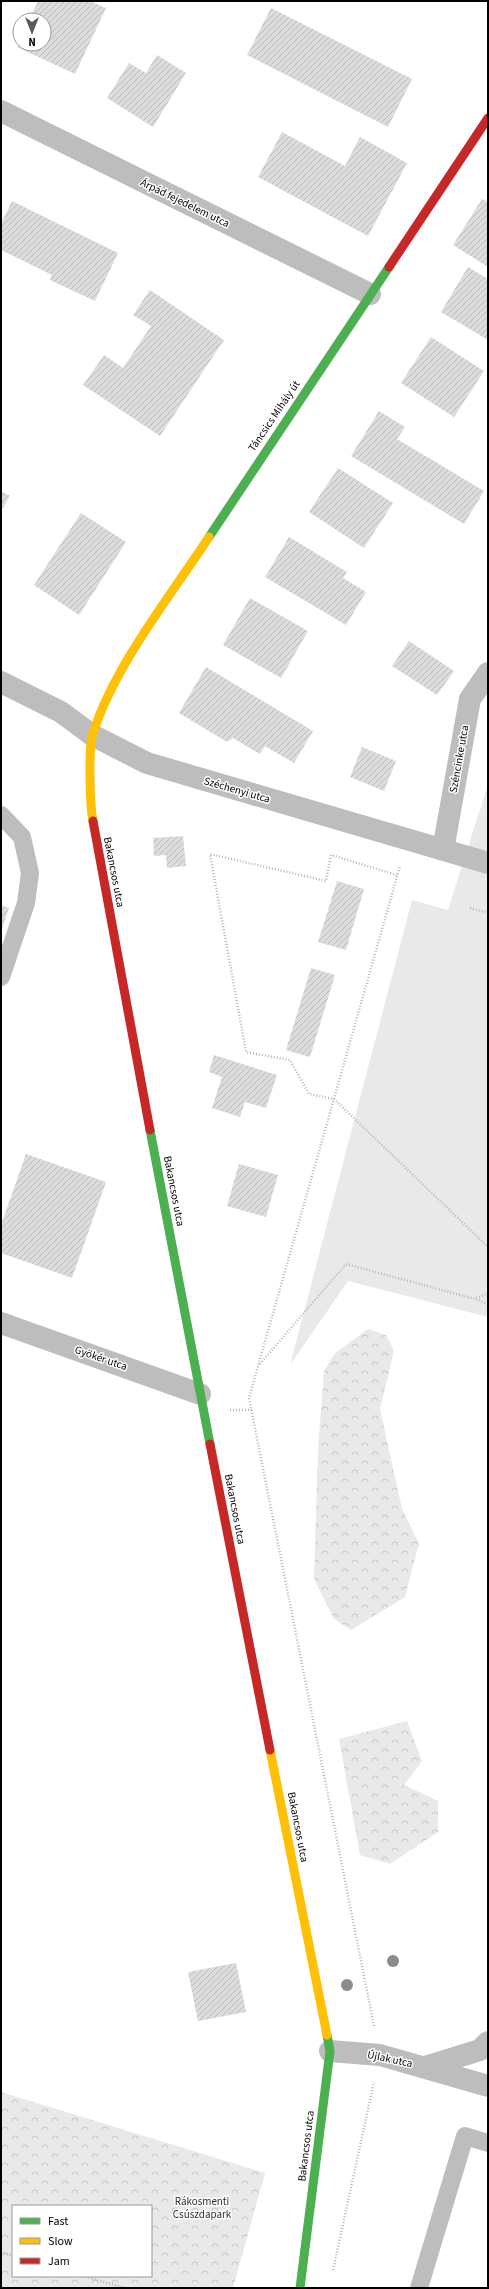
<svg xmlns="http://www.w3.org/2000/svg" width="489" height="2289" font-family="'Source Sans 3',sans-serif">
<style>
.green{fill:#e9e9e9}
.forest{fill:url(#forest-crowns);fill-rule:evenodd}
.building{fill:url(#building-hatch)}
.lines{fill:none;stroke-linecap:round;stroke-linejoin:round}
.path{stroke:#b8b8b8;stroke-width:2.5;stroke-dasharray:1 2;stroke-linecap:butt}
.lane{stroke:#bdbdbd;stroke-width:18}
.street{stroke:#bdbdbd;stroke-width:22}
.fast{stroke:#4caf50;stroke-width:9}
.slow{stroke:#ffc107;stroke-width:9}
.jam{stroke:#c62828;stroke-width:9}
.tree{fill:#8c8c8c}
.labels{text-anchor:middle;dominant-baseline:central;stroke-width:3;stroke-linejoin:round;paint-order:stroke}
.street-label{font-size:11px;fill:#000;stroke:#fff}
.park-label{font-size:11px;fill:#2e2e2e;stroke:#fff}
</style>
<defs>
<pattern id="forest-crowns" width="20" height="18" patternUnits="userSpaceOnUse"><rect width="20" height="18" fill="#e9e9e9"/><path d="M2 6a3 3 0 1 1 6 0M12 15a3 3 0 1 1 6 0" fill="none" stroke="#c6c6c6"/></pattern>
<pattern id="building-hatch" width="6" height="6" patternUnits="userSpaceOnUse"><rect width="6" height="6" fill="#dcdcdc"/><path d="M-1 1l2-2M0 6l6-6M5 7l2-2" fill="none" stroke="#bbb"/></pattern>
</defs>
<rect width="100%" height="100%" fill="#fff"/>
<!-- green -->
<path class="green" d="M488 784V1317L348 1281 290 1365 412 900 448 910Z"/>
<!-- forest -->
<path class="forest" d="M368 1329 386 1335 394 1351 380 1409 402 1509 419 1543 405 1597 351 1630 334 1619 314 1579 318 1450 324 1371 334 1354Z
M407 1721 422 1761 404 1785 438 1801V1832L390 1864 360 1855 339 1739Z
M1 2092 265 2173 233 2288H1ZM13 2206H151V2276H13Z"/>
<!-- building -->
<path class="building" d="M38 1H90L106 8 75 74 17 47 20 40V44H44V20H29Z
M271 8 412 79 388 127 247 55Z
M157 55 186 73 153 127 107 98 129 63 146 73Z
M282 132 345 166 360 137 407 163 368 236 258 177Z
M482 199 488 202V267L453 245Z
M12 201 118 253 95 301 50 280 52 275 1 250V224Z
M468 267 488 279V340L441 312Z
M150 290 224 340 160 436 83 385 104 355 123 368 151 326 133 315Z
M431 337 484 371 454 417 401 383Z
M379 411 405 427 397 439 484 491 464 524 351 456Z
M338 468 393 503 364 548 309 512Z
M1 491 10 496 1 511Z
M81 513 126 542 79 615 34 585Z
M289 537 347 572 343 578 366 592 346 625 265 577Z
M250 598 308 631 281 678 223 645Z
M409 641 454 671 437 695 392 666Z
M206 667 313 731 294 763 265 746 260 754 233 738 227 742 179 713Z
M362 747 396 761 384 791 350 777Z
M183 836 186 866 167 868 166 855 154 856 153 838Z
M337 881 364 889 346 950 318 942Z
M1 905 9 908 1 931Z
M311 968 335 975 310 1057 286 1050Z
M214 1055 277 1075 266 1108 245 1102 240 1117 212 1108 222 1077 209 1072Z
M26 1154 106 1182 72 1278 1 1253V1225Z
M239 1164 278 1175 266 1217 227 1206Z
M236 1963 246 2012 198 2021 188 1972Z"/>
<g class="lines">
<!-- path -->
<path class="path" d="M397 875 331 855 326 881 210 854 246 1052 290 1060 309 1094 334 1099 488 1247
M470 908 488 913
M476 1299 488 1304
M260 1364 346 1264 475 1299 488 1293
M230 1410H252
M374 2026 249 1398 400 866
M1 2252 13 2256
M333 2270 374 2082
M83 2276 125 2288"/>
<!-- lane -->
<path class="lane" d="M1 815 22 837 30 873 26 903 1 977
M419 2288 465 2136 488 2143"/>
<!-- street -->
<path class="street" d="M1 111 370 294
M1 682 61 712 92 735 147 763 488 863
M443 850 470 699 488 673
M1 1323 200 1394
M330 2051 380 2055 488 2086
M425 2067 480 2050 488 2042"/>
<!-- fast -->
<path class="fast" d="M209 537 389 267
M150 1130 210 1444
M300 2288 330 2051 327 2035"/>
<!-- slow -->
<path class="slow" d="M93 821C90 806 88 747 93 733 115 665 169 598 209 537
M270 1750 327 2035"/>
<!-- jam -->
<path class="jam" d="M389 267 488 118
M93 821 150 1130
M210 1444 270 1750"/>
</g>
<!-- trees -->
<g class="tree">
<circle cx="393" cy="1961" r="6"/>
<circle cx="347" cy="1985" r="6"/>
</g>
<g class="labels">
<!-- street labels -->
<g class="street-label">
<text transform="translate(185 203) rotate(26)">Árpád fejedelem utca</text>
<text transform="translate(274 416) rotate(-56)">Táncsics Mihály út</text>
<text transform="translate(459 759) rotate(-80)">Széncinke utca</text>
<text transform="translate(237 790) rotate(16)">Széchenyi utca</text>
<text transform="translate(114 872) rotate(79)">Bakancsos utca</text>
<text transform="translate(174 1191) rotate(79)">Bakancsos utca</text>
<text transform="translate(101 1358) rotate(19)">Gyökér utca</text>
<text transform="translate(235 1509) rotate(79)">Bakancsos utca</text>
<text transform="translate(298 1827) rotate(79)">Bakancsos utca</text>
<text transform="translate(390 2059) rotate(12)">Újlak utca</text>
<text transform="translate(306 2146) rotate(-83)">Bakancsos utca</text>
</g>
<!-- park labels -->
<g class="park-label">
<text x="202" y="2201">Rákosmenti<tspan x="202" dy="13">Csúszdapark</tspan></text>
</g>
</g>
<!-- border -->
<rect width="489" height="2289" fill="none" stroke="#000000" stroke-width="4"/>
<!-- legend -->
<rect x="12" y="2205" width="140" height="72" fill="#ffffff" stroke="#999999"/>
<rect x="20" y="2218" width="20" height="6" fill="#4caf50" stroke="#999999"/>
<text x="48" y="2225" font-size="12" fill="#000000">Fast</text>
<rect x="20" y="2238" width="20" height="6" fill="#ffc107" stroke="#999999"/>
<text x="48" y="2245" font-size="12" fill="#000000">Slow</text>
<rect x="20" y="2258" width="20" height="6" fill="#c62828" stroke="#999999"/>
<text x="48" y="2265" font-size="12" fill="#000000">Jam</text>
<!-- north arrow -->
<g transform="translate(32 32) rotate(180)"><circle r="19" fill="#ffffff" stroke="#999999"/>
<path d="M0-3L7 15L0 10L-7 15Z" fill="#595959"/>
<text y="-6" font-size="11" font-weight="bold" text-anchor="middle" fill="#000000">N</text>
</g>
</svg>
